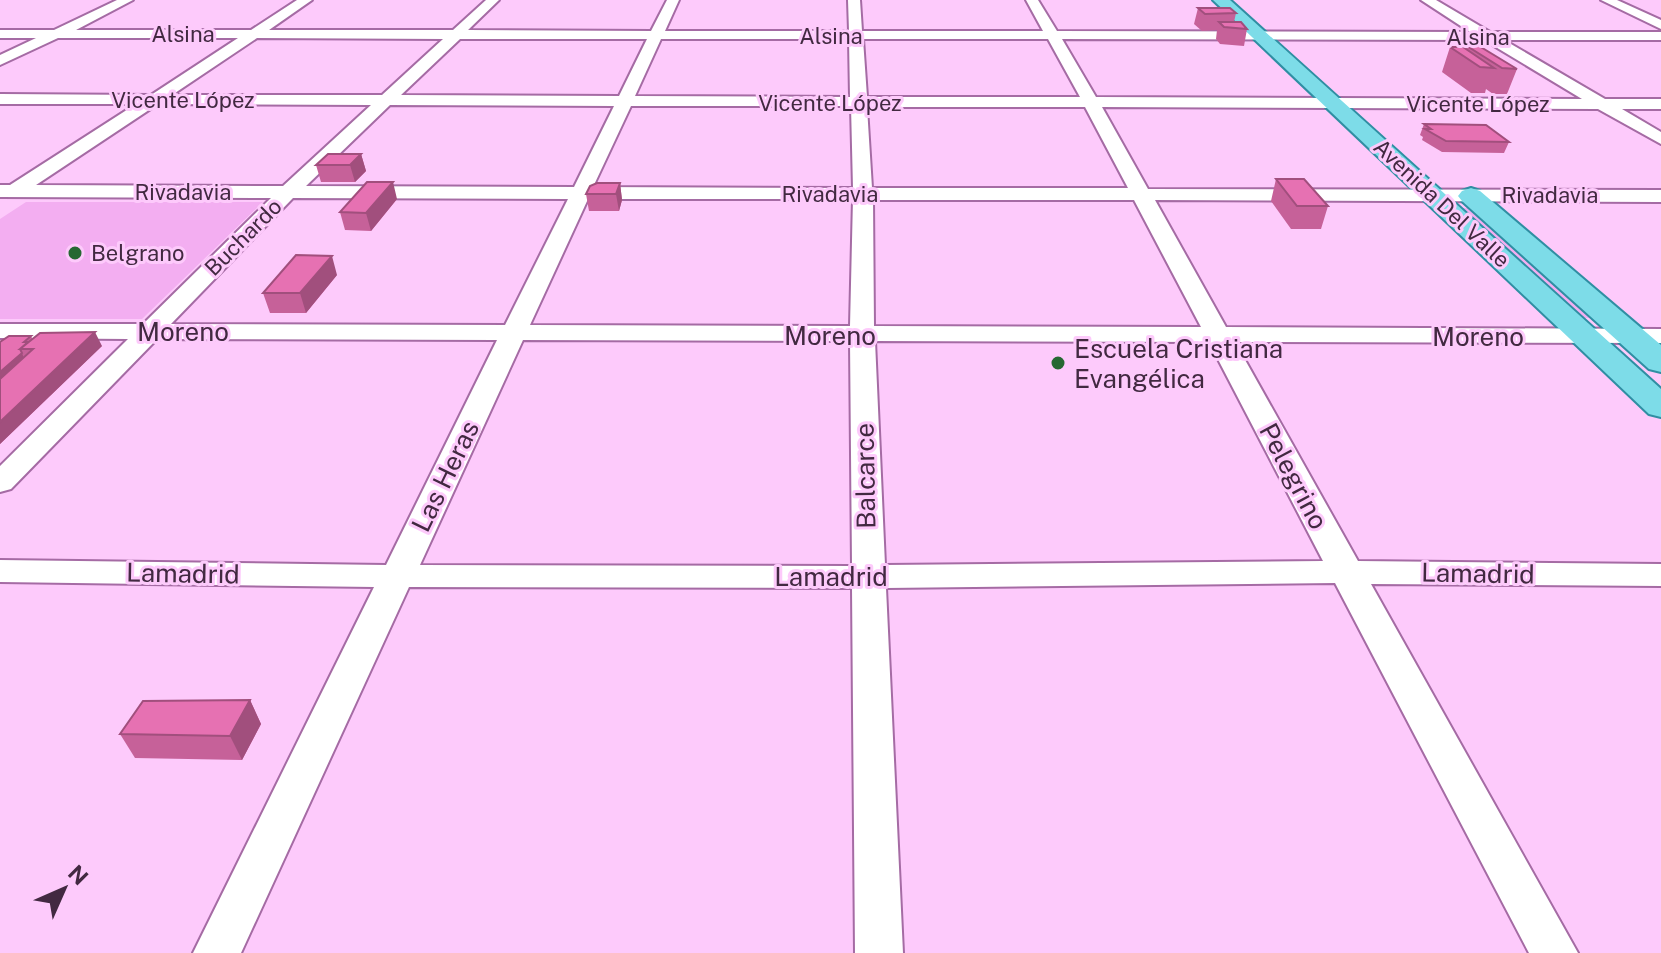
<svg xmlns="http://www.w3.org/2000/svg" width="1661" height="953" font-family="'Public Sans',sans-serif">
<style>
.green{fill:#f3aef1}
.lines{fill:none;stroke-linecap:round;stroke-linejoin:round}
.minor-casing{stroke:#a56ba4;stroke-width:4}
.major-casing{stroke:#308ea3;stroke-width:4}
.minor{fill:#fff;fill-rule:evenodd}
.major{fill:#7ddce8;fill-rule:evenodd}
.wall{fill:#c66199}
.shaded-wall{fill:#a14f7d}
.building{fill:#e671b2;stroke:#a14f7d;stroke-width:2}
.poi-dot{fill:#256832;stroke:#fdcafb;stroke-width:3}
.labels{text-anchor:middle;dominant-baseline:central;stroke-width:6;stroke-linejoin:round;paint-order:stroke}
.far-street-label{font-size:22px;fill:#422941;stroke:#fdcafb}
.far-poi-label{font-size:22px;fill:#422941;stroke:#fdcafb;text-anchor:start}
.street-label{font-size:26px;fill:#422941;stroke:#fdcafb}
.poi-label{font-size:26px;fill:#422941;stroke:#fdcafb;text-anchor:start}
</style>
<rect width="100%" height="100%" fill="#fdcafb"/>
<!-- green -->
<path class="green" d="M26 202H263L142 319H0V219Z
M1462 208H1467L1592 318H1585Z"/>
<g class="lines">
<defs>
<path id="minor" d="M117 0H133L76 30H251L297 0H312L269 30H453L486 0H499L468 30 651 31 667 0H679L665 31H849L848 0H860L862 31H1043L1026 0H1038L1057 31 1470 32 1421 0H1436L1490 32H1661V40H1504L1605 99H1661V109H1622L1661 132V144L1598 109 1102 107 1148 189 1661 190V202L1155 200 1226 327 1661 329V343L1235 342 1358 561 1661 564V586L1371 584 1578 953H1529L1335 583 886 588 903 953H855L852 588 409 587 241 953H193L374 587 0 582V560L386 565 497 340 157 339 11 489 0 492V466L128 339 0 338V324H143L271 198 0 197V185H10L136 104H0V94L151 95 238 38H58L0 65V55L36 38H0V30H54ZM257 38 443 39 382 95H172ZM460 39H647L619 96 401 95ZM661 39H849L850 97 635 96ZM863 39H1048L1080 97H867ZM1062 39 1484 40 1582 99 1096 97ZM158 104 371 105 283 186 36 185ZM390 105 614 106 574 187 306 186ZM631 106H851L853 188 593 187ZM867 107H1085L1128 188H872ZM293 198 568 199 505 325 171 324ZM588 199H853L850 326 530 325ZM873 200H1134L1201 327 874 326ZM523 340 850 341 852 566 420 565ZM875 341 1209 342 1323 561 885 565Z
M1601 0H1617L1661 20V29Z"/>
<path id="major" d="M1213 0H1230L1661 389V417L1649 414Z
M1471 188 1480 191 1661 345V372L1649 369 1462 201 1458 196 1462 191Z"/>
</defs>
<!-- minor casing -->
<use href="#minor" class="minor-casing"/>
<!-- major casing -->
<use href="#major" class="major-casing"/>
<!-- minor -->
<use href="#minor" class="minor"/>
<!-- major -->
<use href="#major" class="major"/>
</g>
<!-- wall -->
<path class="wall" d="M1198 8 1236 13 1234 22 1247 29 1244 46 1220 44 1216 39 1217 30 1202 31 1194 24Z
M1467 46 1517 69 1507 94H1493L1486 89 1485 93H1471L1442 72 1450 47 1466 49Z
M1424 124 1509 142 1504 153 1442 152 1422 140 1423 137 1420 135Z
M361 154 366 171 355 182H321L316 165Z
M1276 179 1328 206 1321 229H1291L1271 201Z
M620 183 622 200 619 211H589L586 194Z
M397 199 371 231 345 230 340 212Z
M337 275 306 313H270L263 293Z
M31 336 32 338 102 346 0 444 1 342Z
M250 700 261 724 242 760 135 758 120 734Z"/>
<!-- shaded-wall -->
<path class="shaded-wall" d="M361 154 366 171 355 182 350 165Z
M393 182 397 199 371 231 366 213Z
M620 183 622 200 619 211 616 194Z
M332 256 337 275 306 313 300 293Z
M95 332 102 346 0 444V422Z
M22 353 25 361 0 382V372Z
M250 700 261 724 242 760 230 736Z"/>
<!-- building -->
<path class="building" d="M1198 8H1230L1236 13 1205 14Z
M1219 22H1241L1247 29 1224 27Z
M1467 46H1479L1517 69 1502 68Z
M1450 47H1463L1494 68 1480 67Z
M1424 124 1486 125 1509 142 1446 141 1425 129H1431Z
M328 154H361L350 165H316Z
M1276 179H1304L1328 206H1297Z
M367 182H393L366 213 340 212Z
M597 183H620L616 194H586L590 186Z
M296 255 332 256 300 293H263Z
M95 332 0 422V379L33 349H20L40 333Z
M9 336H31L24 342H28L20 349 22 353 0 372V342Z
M250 700 230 736 120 734 143 701Z"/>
<!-- markers -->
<g class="poi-dot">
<circle cx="75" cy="253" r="8"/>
<circle cx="1058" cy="363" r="8"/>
</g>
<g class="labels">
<!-- far-street labels -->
<g class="far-street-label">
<text x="183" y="34">Alsina</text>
<text x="831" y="36">Alsina</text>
<text x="1478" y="37">Alsina</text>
<text x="183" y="100">Vicente López</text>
<text x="830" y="103">Vicente López</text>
<text x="1478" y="104">Vicente López</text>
<text x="183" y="192">Rivadavia</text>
<text x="830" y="194">Rivadavia</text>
<text x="1550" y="195">Rivadavia</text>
<text transform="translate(1442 203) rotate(43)">Avenida Del Valle</text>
<text transform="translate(243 237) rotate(-45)">Buchardo</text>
</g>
<!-- far-poi labels -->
<g class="far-poi-label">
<text x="91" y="253">Belgrano</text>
</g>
<!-- street labels -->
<g class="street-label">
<text x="183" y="331">Moreno</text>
<text x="830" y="335">Moreno</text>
<text x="1478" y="336">Moreno</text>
<text transform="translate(445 476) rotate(-64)">Las Heras</text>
<text transform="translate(865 476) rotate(-91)">Balcarce</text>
<text transform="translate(1294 476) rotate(62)">Pelegrino</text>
<text transform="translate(183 573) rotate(1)">Lamadrid</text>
<text transform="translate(1478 573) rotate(1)">Lamadrid</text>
<text x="831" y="576">Lamadrid</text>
</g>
<!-- poi labels -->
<g class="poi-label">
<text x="1074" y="348">Escuela Cristiana<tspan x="1074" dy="30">Evangélica</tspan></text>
</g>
</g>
<!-- north arrow -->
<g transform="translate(64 889) rotate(45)" stroke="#fdcafb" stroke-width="6" paint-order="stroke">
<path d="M0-6L14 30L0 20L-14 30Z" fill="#422941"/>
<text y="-12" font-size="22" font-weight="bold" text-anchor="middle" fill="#422941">N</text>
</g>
</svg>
